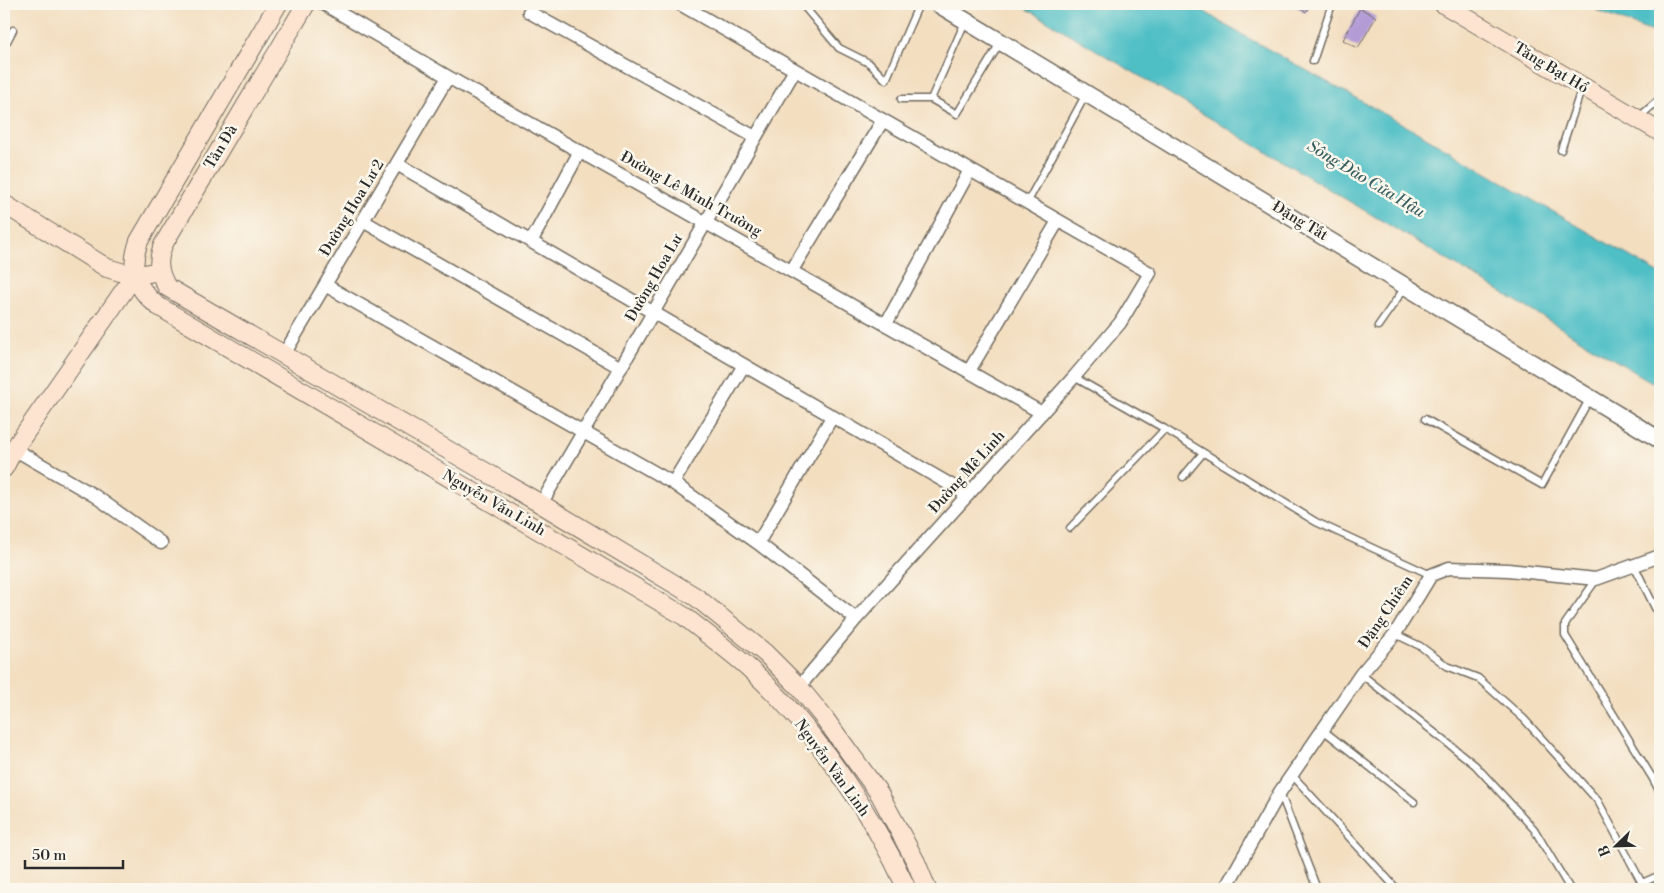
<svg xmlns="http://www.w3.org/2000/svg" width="1664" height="893" font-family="'Libre Bodoni',serif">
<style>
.water{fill:#50bfc6;stroke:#3e7578}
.building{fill:#b39cd6}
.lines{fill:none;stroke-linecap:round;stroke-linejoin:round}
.service-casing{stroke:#716a5f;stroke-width:9}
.minor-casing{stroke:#716a5f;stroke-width:15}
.tertiary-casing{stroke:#716a5f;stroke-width:19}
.secondary-casing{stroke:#716a5f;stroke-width:20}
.service{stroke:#fff;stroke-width:6}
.minor{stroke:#fff;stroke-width:12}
.tertiary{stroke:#fff;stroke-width:16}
.secondary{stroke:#fde4d1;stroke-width:18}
.labels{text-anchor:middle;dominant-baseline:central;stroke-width:5;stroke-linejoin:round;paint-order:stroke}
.street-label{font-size:15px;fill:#2b2b2b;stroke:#fbf7ec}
.water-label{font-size:16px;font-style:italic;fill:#385f61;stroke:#fbf7ec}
</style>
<rect width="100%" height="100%" fill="#fbf7ec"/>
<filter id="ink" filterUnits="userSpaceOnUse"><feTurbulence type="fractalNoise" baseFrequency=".02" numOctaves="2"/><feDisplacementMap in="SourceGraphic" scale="10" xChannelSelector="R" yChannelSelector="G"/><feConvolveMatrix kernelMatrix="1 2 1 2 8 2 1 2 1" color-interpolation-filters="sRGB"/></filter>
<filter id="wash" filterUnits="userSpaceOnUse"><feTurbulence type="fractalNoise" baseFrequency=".0096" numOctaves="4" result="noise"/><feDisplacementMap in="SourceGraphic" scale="20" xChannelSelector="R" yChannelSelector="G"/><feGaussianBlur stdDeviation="1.12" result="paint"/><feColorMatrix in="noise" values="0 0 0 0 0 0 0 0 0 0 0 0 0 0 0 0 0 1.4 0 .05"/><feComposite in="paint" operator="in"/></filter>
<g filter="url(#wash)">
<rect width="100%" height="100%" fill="#f3dec0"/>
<!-- water -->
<path class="water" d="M1019 4H1193L1225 25 1424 136 1660 274V387Z
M1586 4H1660V35L1600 12Z"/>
<g id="blocks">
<!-- building -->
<path class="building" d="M1298 4H1310L1306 12 1296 7Z
M1360 8 1376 17 1358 48 1343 40Z"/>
</g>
</g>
<g filter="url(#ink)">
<use href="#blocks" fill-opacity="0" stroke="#716a5f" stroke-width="1"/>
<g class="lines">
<defs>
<path id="service" d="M802 4 839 48 869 63 886 80 919 4
M4 47 13 30
M1313 61 1332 4
M901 99H931L957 114 1000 43
M931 99 965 22
M1638 118 1660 99
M1561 150 1582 87
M1027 203 1086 94
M1378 326 1406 286
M1074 377 1165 429 1316 522 1431 575
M1425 419 1542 485 1590 398
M1183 477 1203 453
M1070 528 1165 429
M1634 565 1660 618
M1596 580 1565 624V635L1653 779
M1395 634 1420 646 1447 666 1478 678 1524 719 1598 801 1645 889
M1361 674 1475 765 1534 829 1570 889
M1323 730 1414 802
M1660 775 1653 779 1660 792
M1293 776 1397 889
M1280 792 1317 889
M1642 883 1660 875"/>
<path id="minor" d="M324 4 448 77 1042 413
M680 4 1150 273 1120 323 1074 377 856 619 799 687
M529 12 755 137
M397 164 968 495
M363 221 621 368
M531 242 580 151
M792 270 883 120
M325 285 673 483 758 543 856 619
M886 324 970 170
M283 356 448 77
M969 371 1058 221
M14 449 95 496 161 543
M673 483 744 365
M541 504 795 70
M758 543 832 417
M1225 889 1280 792 1361 674 1395 634 1431 575 1449 568 1508 570 1596 579 1660 556"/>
<path id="tertiary" d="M938 4 1660 440"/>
<path id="secondary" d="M278 4 139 241C129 269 135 288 158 306L684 616C706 634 729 650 750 669 812 725 872 813 907 889
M306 4 163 245C157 261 158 272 167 287L541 504 696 597 765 653 799 687 825 719 879 793 916 862 927 889
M1443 4 1660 132
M4 204 107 268 134 276
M4 468 14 449 134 276 159 271"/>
</defs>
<!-- service casing -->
<use href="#service" class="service-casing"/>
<!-- minor casing -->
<use href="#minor" class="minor-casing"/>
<!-- tertiary casing -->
<use href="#tertiary" class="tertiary-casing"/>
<!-- secondary casing -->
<use href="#secondary" class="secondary-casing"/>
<!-- service -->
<use href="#service" class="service"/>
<!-- minor -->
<use href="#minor" class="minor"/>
<!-- tertiary -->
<use href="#tertiary" class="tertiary"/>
<!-- secondary -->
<use href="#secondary" class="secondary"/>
</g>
</g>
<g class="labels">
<!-- street labels -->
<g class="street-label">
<text transform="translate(1551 68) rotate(31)">Tăng Bạt Hổ</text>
<text transform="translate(221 147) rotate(-59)">Tản Đà</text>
<text transform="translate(691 194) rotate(29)">Đường Lê Minh Trường</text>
<text transform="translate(352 208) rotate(-59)">Đường Hoa Lư 2</text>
<text transform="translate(1300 221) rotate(31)">Đặng Tất</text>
<text transform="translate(654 278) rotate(-60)">Đường Hoa Lư</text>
<text transform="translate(967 472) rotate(-48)">Đường Mê Linh</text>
<text transform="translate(494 503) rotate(30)">Nguyễn Văn Linh</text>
<text transform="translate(1386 612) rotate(-56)">Đặng Chiêm</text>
<text transform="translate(832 768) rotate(54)">Nguyễn Văn Linh</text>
</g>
<!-- water labels -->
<g class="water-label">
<text transform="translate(1366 179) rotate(31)">Sông Đào Cửa Hậu</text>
</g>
</g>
<!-- margin -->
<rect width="1664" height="893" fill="none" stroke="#fbf7ec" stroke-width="20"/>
<!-- north arrow -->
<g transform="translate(1616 846) rotate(247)" stroke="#fbf7ec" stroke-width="4" paint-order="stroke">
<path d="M0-4L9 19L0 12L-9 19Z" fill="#2b2b2b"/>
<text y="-8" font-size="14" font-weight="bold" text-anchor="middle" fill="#2b2b2b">B</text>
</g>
<!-- scale -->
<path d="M25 860v8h98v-8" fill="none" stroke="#2b2b2b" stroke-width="2.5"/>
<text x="32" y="860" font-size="15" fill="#2b2b2b" stroke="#fbf7ec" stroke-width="4" paint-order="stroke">50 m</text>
</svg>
